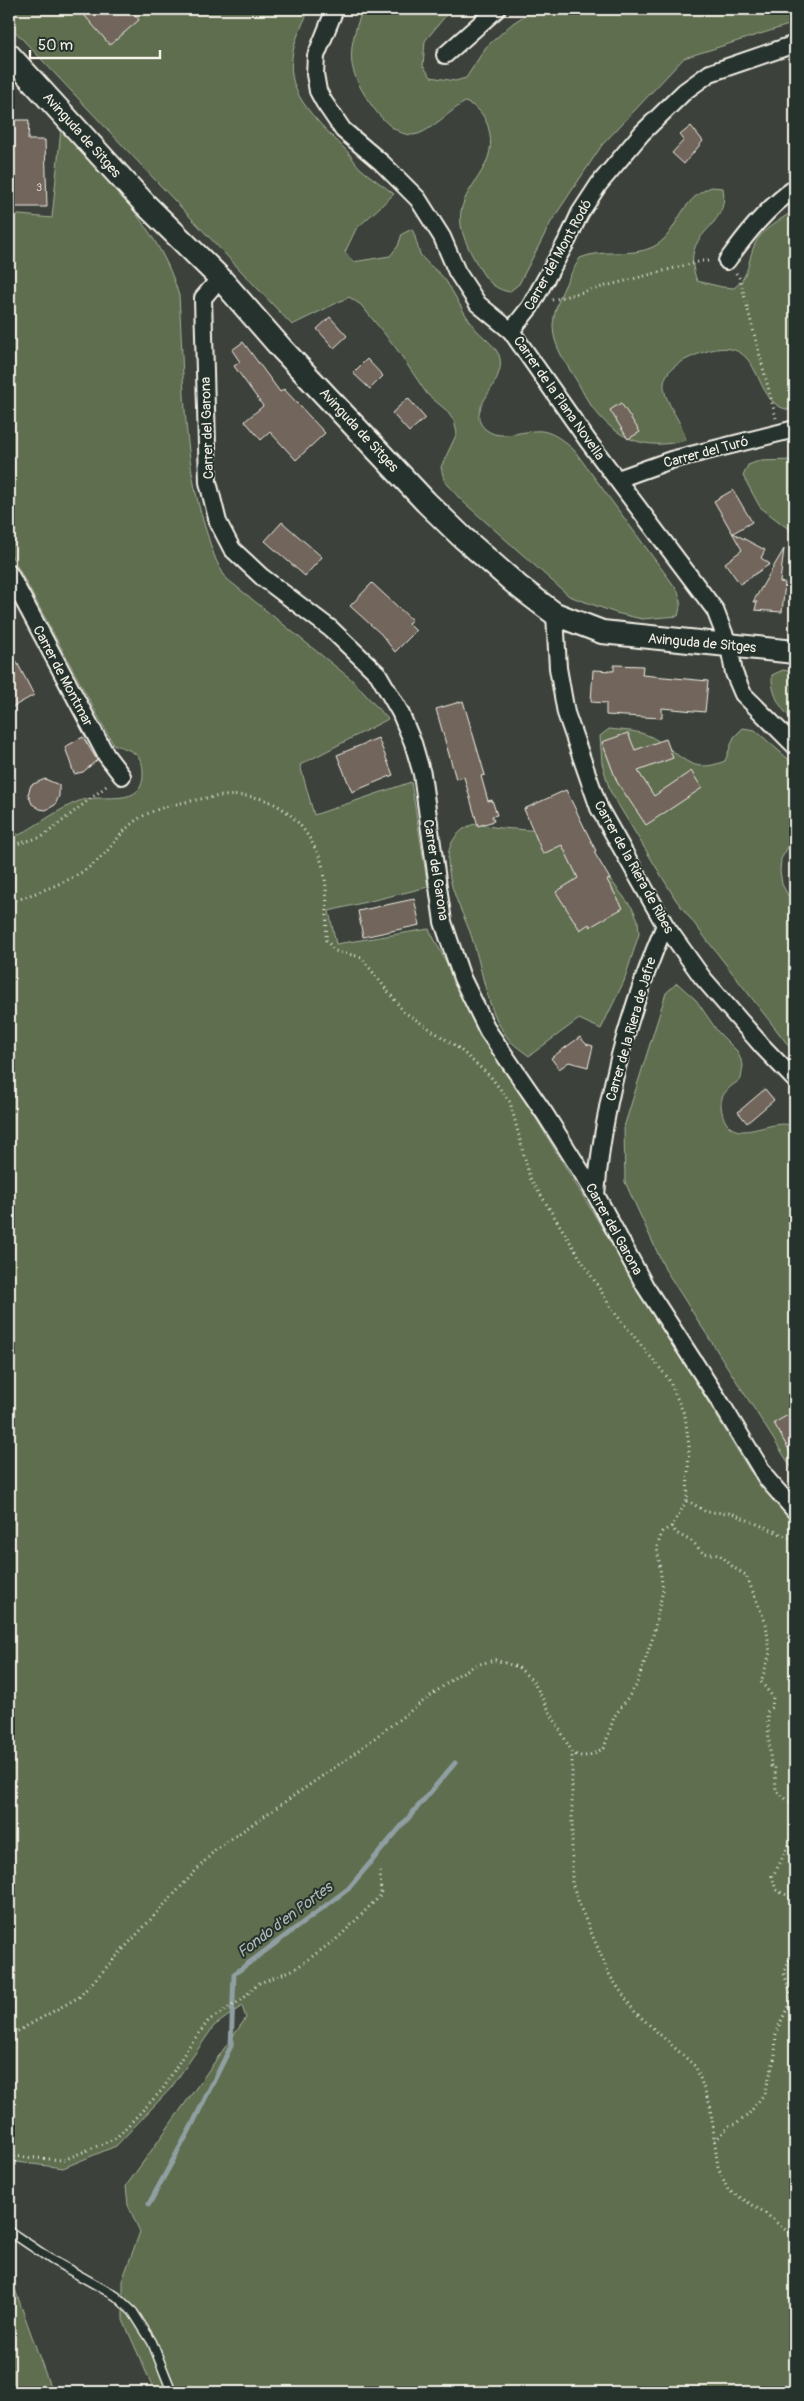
<svg xmlns="http://www.w3.org/2000/svg" width="804" height="2401" font-family="Pangolin,sans-serif">
<style>
.green{fill:#5e6e50;stroke:#a9b09c}
.lines{fill:none;stroke-linecap:round;stroke-linejoin:round}
.stream{stroke:#909fa2;stroke-width:5}
.building{fill:#71655c;stroke:#f4f1e8}
.lane-casing{stroke:#f4f1e8;stroke-width:11}
.street-casing{stroke:#f4f1e8;stroke-width:20}
.secondary-casing{stroke:#f4f1e8;stroke-width:26}
.path{stroke:#f4f1e8;stroke-width:3;stroke-dasharray:1 4;stroke-linecap:butt}
.lane{stroke:#26332d;stroke-width:8}
.street{stroke:#26332d;stroke-width:16}
.secondary{stroke:#26332d;stroke-width:22}
.labels{text-anchor:middle;dominant-baseline:central;stroke-width:4;stroke-linejoin:round;paint-order:stroke}
.number-label{font-size:11px;fill:#d3cec5}
.street-label{font-size:14px;fill:#f4f1e8;stroke:#26332d}
.water-label{font-size:15px;font-style:italic;fill:#b2bbb9;stroke:#26332d}
</style>
<rect width="100%" height="100%" fill="#3c423b"/>
<filter id="ink" filterUnits="userSpaceOnUse"><feTurbulence type="fractalNoise" baseFrequency=".02" numOctaves="2"/><feDisplacementMap in="SourceGraphic" scale="10" xChannelSelector="R" yChannelSelector="G"/><feConvolveMatrix kernelMatrix="1 2 1 2 8 2 1 2 1" color-interpolation-filters="sRGB"/></filter>
<g filter="url(#ink)">
<!-- green -->
<path class="green" d="M9 9H310C273 77 295 99 343 147 350 153 354 162 360 168 370 177 383 185 394 194L356 229 345 252 353 262 390 256 398 246 402 234 412 229C416 237 417 246 420 254 426 264 439 271 446 281 456 296 463 313 474 327 481 336 494 344 499 355 509 382 464 408 484 428 500 443 522 429 542 431 555 433 565 442 574 450L678 591 681 603 678 616 642 619 616 613 569 596 460 499 444 480 441 467 457 433 454 421 446 410 427 394 396 348 361 305 349 297 292 325 9 25Z
M363 9H451L425 41 423 66 431 77 455 81 466 78 486 47 513 23 535 9H795V23L684 58 602 145 551 222 519 284 509 292C491 288 485 278 476 262 468 248 458 229 461 211 467 181 500 165 488 126 483 113 478 107 465 102 451 110 431 130 418 134 391 143 358 90 353 69 348 50 356 26 363 9Z
M61 129C106 179 161 229 179 296 184 370 182 457 205 527 211 546 215 563 227 579L351 679 388 719 300 765 314 815 411 782 428 887 329 911 336 944 429 929 478 1023 750 1471 795 1522V2392H155L123 2320V2278L140 2232 128 2205 126 2186 246 2018 242 2006 214 2026 171 2088 116 2146 63 2168 9 2161V830L19 835C39 824 59 809 79 801 101 792 145 810 143 772 143 752 128 750 113 744L9 551V214L52 218Z
M711 187 723 188C731 232 677 229 697 281L722 287 734 288C750 275 747 264 754 246 760 230 781 219 795 210V410C744 411 773 319 689 358 639 381 678 407 686 440 643 452 613 438 588 401 583 394 580 385 575 378 565 362 553 345 553 326 554 303 569 277 580 258 603 248 630 258 653 247 672 238 676 217 689 203 695 195 703 191 711 187Z
M795 460V534L760 507 743 476 748 465 759 461Z
M783 670 795 672V722C781 710 771 694 772 675Z
M743 728 755 730 795 765V841L788 847 781 859 780 871 782 884 795 909V1054L676 900 610 791 602 763 600 736 609 729C625 731 641 730 655 739 682 754 689 776 725 761L734 737Z
M475 824 500 828 542 831 603 870 633 909 638 920 639 934 624 981 601 1029 579 1019 529 1056C520 1049 510 1043 504 1033 485 1004 482 965 470 932 461 909 448 886 448 860 448 842 459 828 475 824Z
M677 983 696 1000 718 1032 737 1051 743 1065 741 1079C732 1086 720 1092 721 1106 727 1156 773 1113 795 1127V1473L665 1269 625 1182 624 1127 666 993Z
M9 2279 12 2281 52 2392H9Z"/>
<g class="lines">
<!-- stream -->
<path class="stream" d="M149 2204 190 2129 231 2046 234 1974 348 1889 455 1763"/>
</g>
<!-- building -->
<path class="building" d="M79 9H130L139 20 110 45Z
M12 120H29L28 140H45L47 207H13Z
M691 126 703 141 684 164 672 153 684 140 680 135Z
M330 317 347 336 334 348 317 329Z
M243 342 280 392 284 389 325 433 296 460 270 432 261 440 245 421 263 406 234 366 240 362 232 350Z
M367 359 383 376 370 389 353 373Z
M408 398 425 418 409 432 392 413Z
M621 403 640 432 628 439 610 410Z
M733 490 752 522 733 533 765 550 761 558 770 564 740 584 725 563 742 550 714 501Z
M282 522 322 557 305 576 265 541Z
M784 549 780 582 785 583 782 612 755 610 757 602H753Z
M372 583 412 620 408 623 416 631 395 652 381 634 350 606Z
M9 647 34 695 9 709Z
M614 665 643 666 642 675 708 681 705 712 662 708V718L606 715V703L591 702 593 670 614 671Z
M463 701 485 775 481 776 488 801 492 800 497 815 492 816 494 821 478 826 464 777 456 779 436 709Z
M628 733 635 750 666 739 673 758 638 771 654 796 691 771 702 788 646 825 617 782 602 742Z
M83 737 97 760 83 772 74 774 65 747Z
M378 738 393 775 352 792 337 755Z
M45 779 59 785V796L55 805 46 810 40 809 32 804 28 794 31 785Z
M566 790 596 851 594 852 610 879 607 880 623 908 590 927 589 924 580 930 556 892 578 878 562 845 543 854 524 809Z
M414 899 420 925 363 937 358 911Z
M580 1037 586 1044 593 1046 588 1067 569 1062 559 1069 551 1058Z
M765 1089 774 1100 747 1123 738 1112Z
M788 1415 795 1428V1461L774 1423Z"/>
<g class="lines">
<defs>
<path id="lane" d="M9 2231 52 2260 116 2296 133 2312 152 2342 172 2392"/>
<path id="street" d="M335 9 316 56 315 74 318 91 324 102 343 130 382 163 418 199 442 237 457 272 478 304 511 331 588 441 715 610 729 646 734 673 743 694 795 746
M445 55 497 9
M727 261C747 233 767 208 795 188
M220 278 203 298 208 482 218 522 232 549 262 577 331 629 378 674 400 712 413 743 422 774 443 922 462 978 488 1031 545 1114 596 1195 645 1286 722 1405 767 1479 795 1511
M511 331 530 307 568 239 580 213 599 184 642 133 685 91 710 73 795 44
M618 479 671 460 795 429
M9 573 106 755 122 776
M555 614 558 668 566 713 599 808 665 925 702 977 763 1047 795 1080
M596 1195C603 1103 629 1010 665 925"/>
<path id="secondary" d="M9 55 145 204 220 278 282 349 426 502 461 536 518 586 555 614 602 632 795 652"/>
</defs>
<!-- lane casing -->
<use href="#lane" class="lane-casing"/>
<!-- street casing -->
<use href="#street" class="street-casing"/>
<!-- secondary casing -->
<use href="#secondary" class="secondary-casing"/>
<!-- path -->
<path class="path" d="M736 273 740 279 776 418
M552 300 702 261H711
M9 846 42 837 109 784
M9 896 15 901
M9 907 15 901C44 889 76 881 99 859 116 844 123 826 145 815 160 807 180 803 196 800 255 788 291 798 318 854 329 874 327 917 326 940L335 951 361 957 404 1012 456 1046 491 1077 510 1102 530 1178 614 1312 668 1378 685 1416 689 1446 687 1500 672 1526 662 1532 657 1547 663 1590 652 1640 636 1686 614 1717 604 1748C595 1753 582 1761 572 1752
M687 1500 706 1512 731 1513 795 1540
M672 1526 676 1533 693 1542 703 1553 720 1555 734 1568 746 1575 766 1624 770 1653 761 1682 773 1697 772 1707 767 1712 771 1766 775 1767 776 1791 795 1806
M795 1837C782 1852 783 1862 772 1876L776 1890 795 1899
M9 2036 79 1997 215 1850 344 1761 458 1675 476 1665 495 1660 518 1667 533 1681 572 1752V1883L581 1909 610 1976 635 2012 696 2067 710 2105 718 2167 728 2190 764 2212 795 2238
M715 2141 729 2126 736 2124 748 2115 765 2093 775 2056 776 2032 792 1998 784 1973 795 1945
M9 2156 64 2160 116 2138 163 2089 187 2049 209 2020 243 1999 257 1984 295 1969 339 1937 381 1895 380 1870"/>
<!-- lane -->
<use href="#lane" class="lane"/>
<!-- street -->
<use href="#street" class="street"/>
<!-- secondary -->
<use href="#secondary" class="secondary"/>
</g>
</g>
<g class="labels">
<!-- number labels -->
<g class="number-label">
<text x="39" y="187">3</text>
</g>
<!-- street labels -->
<g class="street-label">
<text transform="translate(82 135) rotate(48)">Avinguda de Sitges</text>
<text transform="translate(558 255) rotate(-61)">Carrer del Mont Rodó</text>
<text transform="translate(559 398) rotate(55)">Carrer de la Plana Novella</text>
<text transform="translate(207 428) rotate(-92)">Carrer del Garona</text>
<text transform="translate(359 430) rotate(47)">Avinguda de Sitges</text>
<text transform="translate(706 452) rotate(-15)">Carrer del Turó</text>
<text transform="translate(702 643) rotate(5)">Avinguda de Sitges</text>
<text transform="translate(63 676) rotate(62)">Carrer de Montmar</text>
<text transform="translate(634 867) rotate(61)">Carrer de la Riera de Ribes</text>
<text transform="translate(436 870) rotate(81)">Carrer del Garona</text>
<text transform="translate(631 1029) rotate(-74)">Carrer de la Riera de Jafre</text>
<text transform="translate(614 1229) rotate(61)">Carrer del Garona</text>
</g>
<!-- water labels -->
<g class="water-label">
<text transform="translate(285 1920) rotate(-37)">Fondo d'en Portes</text>
</g>
</g>
<!-- margin -->
<rect width="804" height="2401" fill="none" stroke="#26332d" stroke-width="30"/>
<rect x="15" y="15" width="774" height="2371" fill="none" stroke="#f4f1e8" stroke-width="2" filter="url(#ink)"/>
<!-- scale -->
<path d="M30 50v8h130v-8" fill="none" stroke="#f4f1e8" stroke-width="2.5"/>
<text x="38" y="50" font-size="15" fill="#f4f1e8" stroke="#26332d" stroke-width="4" paint-order="stroke">50 m</text>
</svg>
